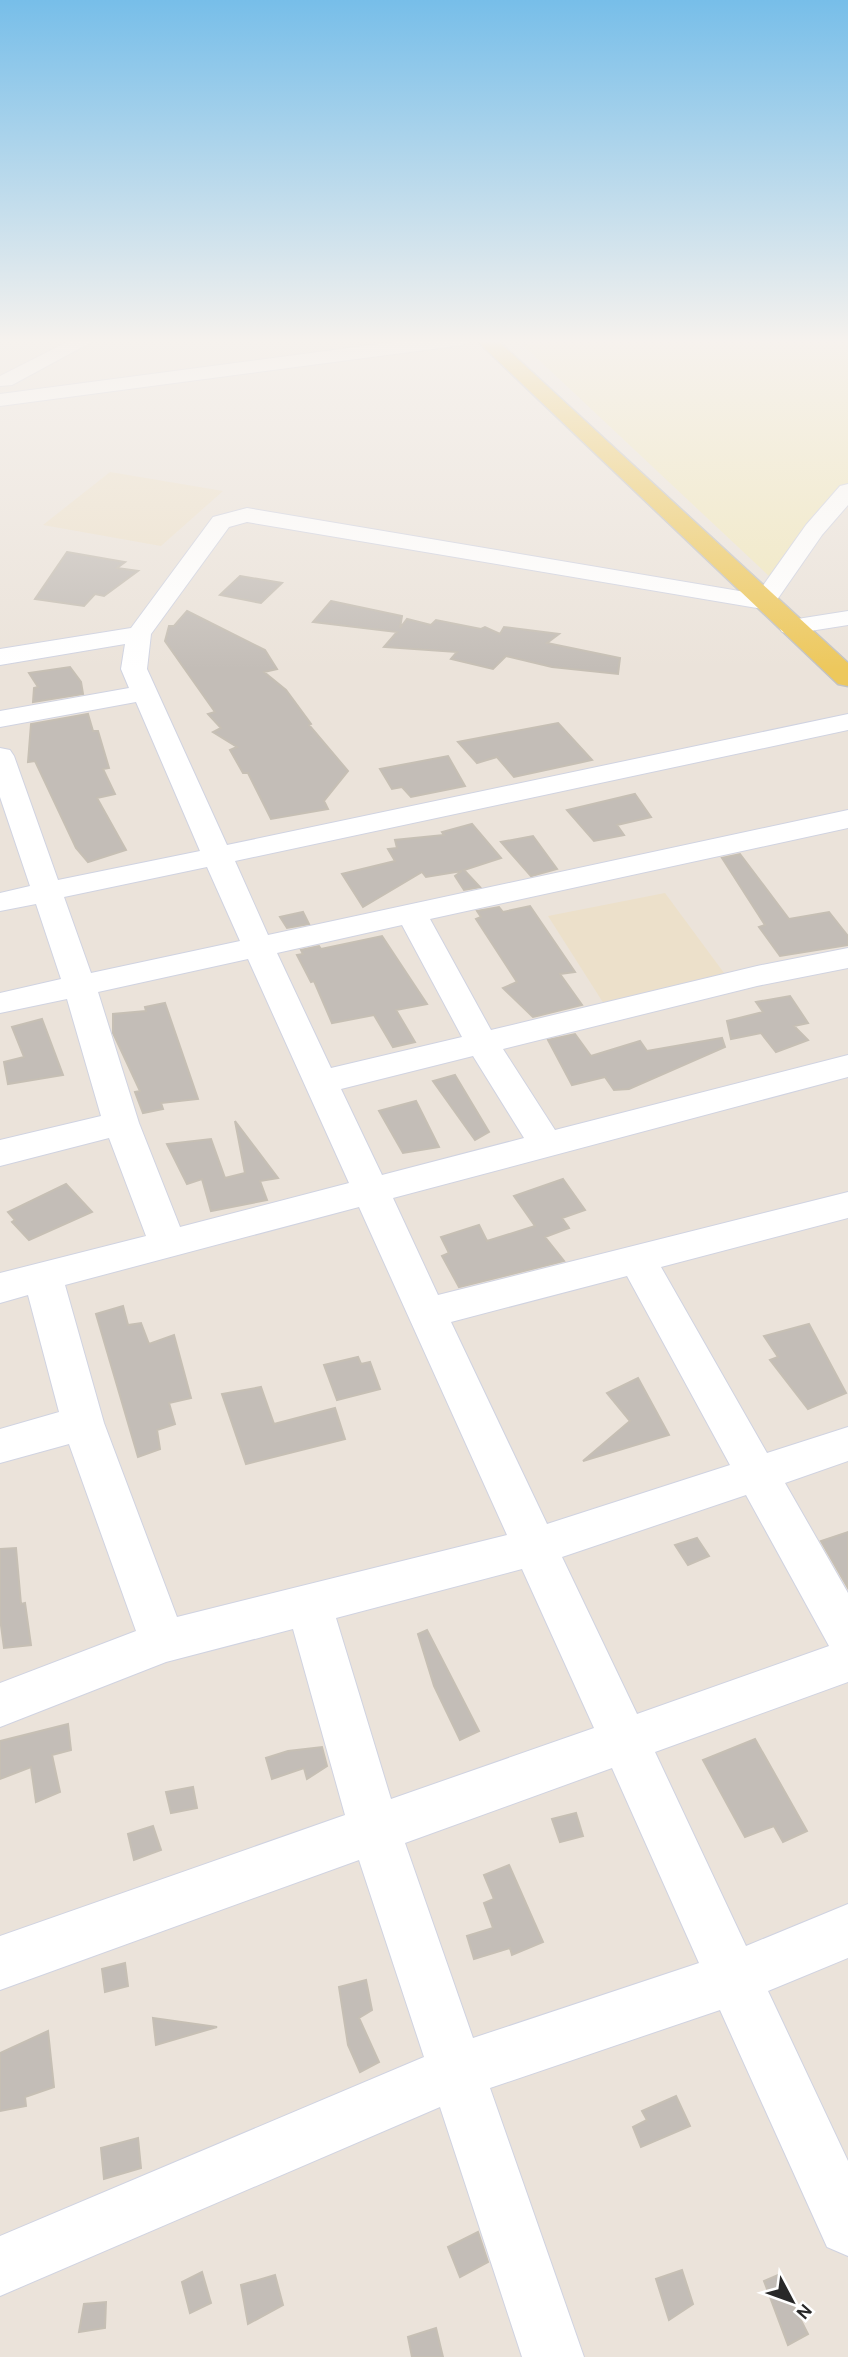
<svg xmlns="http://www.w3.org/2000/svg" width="848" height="2357" font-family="Karla,sans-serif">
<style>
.education{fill:#ece0ca}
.sand{fill:#f0e7bd}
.building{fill:#c3bdb7;stroke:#c6bfb4;stroke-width:2}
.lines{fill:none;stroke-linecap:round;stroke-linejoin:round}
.minor-casing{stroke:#d0d3e1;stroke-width:2}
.major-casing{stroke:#c3c3c3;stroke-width:3}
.minor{fill:#fff;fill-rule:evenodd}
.major{fill:#edc85d;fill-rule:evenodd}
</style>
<rect width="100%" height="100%" fill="#ebe3da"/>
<!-- education -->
<path class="education" d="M110 472 223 491 161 546 43 525Z
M665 893 727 977 604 1004 548 916Z"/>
<!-- sand -->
<path class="sand" d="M567 339H848V491L770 577 523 345Z"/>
<!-- building -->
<path class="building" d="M67 552 125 562 117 568 138 571 104 596 95 594 84 606 35 599Z
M240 576 282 583 261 603 220 595Z
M331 601 402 616 400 628 407 619 431 625 436 620 481 629 485 627 500 634 504 627 559 634 547 643 620 658 618 674 552 667 506 656 493 669 451 659 457 652 384 647 397 632 313 622Z
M187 611 265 650 277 669 264 672 286 690 311 724 309 725 348 771 324 801 328 809 271 819 248 773H243L230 750 237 747 213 732 221 728 208 714 215 712 165 641 169 626H174Z
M70 667 81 682 83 694 33 702 34 688 38 687 29 673Z
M88 714 93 731H98L109 768 103 769 115 794 97 798 126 850 88 862 76 848 35 761 28 762 31 724Z
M558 723 592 760 514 777 497 757 477 763 458 742Z
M448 756 465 786 411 797 402 787 392 789 380 769Z
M635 794 651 817 617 825 624 835 594 841 567 810Z
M472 824 501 858 464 870 480 887 464 890 455 876 462 871 426 877 422 872 363 907 342 874 395 861 388 849 397 848 395 840 444 835 442 832Z
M533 836 557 869 531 876 501 842Z
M740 854 789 919 829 912 848 936V945L780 956 759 927 765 925 722 858Z
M530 906 575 972 560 974 582 1005 533 1017 503 988 517 982 476 919 481 917 477 911 499 907 503 912Z
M303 912 309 924 287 928 280 917Z
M382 936 427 1004 396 1010 415 1042 393 1047 374 1015 332 1023 314 981 311 982 297 955 303 954 301 950 319 946 321 949Z
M790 996 808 1023 794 1026 808 1040 776 1052 761 1033 731 1039 727 1021 763 1012 756 1002Z
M165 1003 198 1099 161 1103 163 1109 143 1113 135 1092 140 1091 113 1033V1014L146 1011 145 1007Z
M42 1019 63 1075 8 1084 4 1062 24 1057 12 1027Z
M575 1034 591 1056 640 1041 647 1051 722 1038 725 1047 629 1089 614 1090 605 1077 572 1085 548 1040Z
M455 1075 489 1132 475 1140 433 1081Z
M416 1101 439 1147 403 1153 379 1111Z
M235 1121 278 1178 260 1181 267 1200 211 1211 202 1179 187 1184 167 1144 211 1139 225 1178 245 1173Z
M563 1179 585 1210 562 1218 569 1228 545 1237 564 1261 459 1287 442 1256 449 1253 441 1237 479 1225 487 1241 535 1226 514 1196Z
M66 1184 92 1212 29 1240 12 1222 15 1220 8 1212Z
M123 1306 128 1325 141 1323 149 1344 174 1335 191 1398 169 1403 175 1424 157 1430 160 1449 138 1457 96 1314Z
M809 1324 846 1393 808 1409 770 1360 778 1357 764 1336Z
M358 1357 361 1364 370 1362 380 1389 337 1400 324 1365Z
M638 1378 669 1435 583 1461 630 1421 607 1393Z
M261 1387 274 1424 335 1408 345 1439 246 1464 222 1394Z
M848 1532V1588L821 1541Z
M697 1538 709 1556 688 1565 675 1545Z
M16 1548 21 1604 25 1603 31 1645 4 1648 0 1618V1549Z
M427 1630 479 1731 460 1740 434 1686 418 1634Z
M68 1724 71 1750 52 1755 60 1792 36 1802 31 1767 0 1779V1741Z
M755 1739 807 1831 783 1842 774 1826 745 1837 703 1760Z
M322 1747 327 1766 307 1779 304 1768 272 1779 266 1758 288 1751Z
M193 1787 197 1808 171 1813 166 1792Z
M576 1813 583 1836 560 1842 552 1819Z
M153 1826 161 1850 134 1860 128 1834Z
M509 1865 543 1942 512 1955 510 1948 474 1959 467 1936 493 1928 484 1903 494 1899 484 1875Z
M125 1963 128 1986 105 1992 102 1969Z
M366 1980 372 2010 359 2018 379 2062 360 2072 348 2045 339 1987Z
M153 2018 217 2027 156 2045Z
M48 2031 54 2087 25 2097 26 2106 0 2111V2053Z
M676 2096 690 2126 641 2147 633 2127 647 2120 642 2111Z
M138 2138 141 2168 104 2179 101 2148Z
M478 2232 488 2262 460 2277 448 2247Z
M682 2270 693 2304 669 2320 656 2279Z
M202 2272 211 2303 190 2313 182 2282Z
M275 2275 283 2305 248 2324 241 2285Z
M778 2275 808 2334 788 2345 764 2281Z
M106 2302 105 2328 79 2332 84 2304Z
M436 2328 443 2357H412L408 2337Z"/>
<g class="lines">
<defs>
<path id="minor" d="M73 339H97L12 385 0 386V376Z
M417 339H472L463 345 0 406V394Z
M848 484V505L822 535 772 607 763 609 247 522 229 527 151 634 147 669 227 845 848 714V730L235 861 268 935 848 810V828L430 919 491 1030 757 966 848 948V968L757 986 503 1049 555 1130 848 1055V1077L393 1198 438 1295 848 1192V1218L661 1267 767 1453 848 1427V1461L785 1483 848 1593V1682L655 1752 746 1946 848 1904V1958L768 1991 848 2161V2256L827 2247 720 2010 490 2088 584 2357H522L440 2107 0 2296V2236L424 2057 359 1860 0 1990V1936L345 1815 293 1629 166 1662 0 1727V1683L136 1631 69 1444 0 1463V1429L59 1412 28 1295 0 1303V1273L146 1236 109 1138 0 1166V1140L101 1116 67 999 0 1013V993L61 979 36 904 0 911V893L30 886 0 797V748L10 750 14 756 58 880 200 851 136 702 0 727V711L129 688 121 669 125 644 0 665V649L131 628 213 517 247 508 757 594 806 525 840 486ZM207 867 240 941 91 973 64 897ZM402 925 462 1037 331 1068 277 953ZM248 959 349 1183 180 1227 139 1123 98 992ZM473 1056 524 1138 382 1175 341 1089ZM359 1207 507 1535 177 1617 104 1423 65 1285ZM627 1276 730 1465 547 1524 451 1322ZM746 1495 829 1646 637 1714 562 1557ZM522 1569 594 1728 391 1799 336 1618ZM612 1768 699 1963 473 2038 405 1843Z
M848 611V625L791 634 782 632 779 627 782 622 791 620Z"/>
<path id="major" d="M475 339H496L848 663V686L838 684Z"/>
</defs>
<!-- minor casing -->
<use href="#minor" class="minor-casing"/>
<!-- major casing -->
<use href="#major" class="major-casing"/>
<!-- minor -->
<use href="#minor" class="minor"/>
<!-- major -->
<use href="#major" class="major"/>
</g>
<!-- sky -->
<linearGradient id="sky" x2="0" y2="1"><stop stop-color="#77bee9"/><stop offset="0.51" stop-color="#f6f2ee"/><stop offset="1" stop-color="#f6f2ee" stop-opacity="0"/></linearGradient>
<rect width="848" height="669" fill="url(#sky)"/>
<!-- north arrow -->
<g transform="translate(792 2301) rotate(131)" stroke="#ffffff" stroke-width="5" paint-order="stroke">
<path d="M0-5L12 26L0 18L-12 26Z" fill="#282828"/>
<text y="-10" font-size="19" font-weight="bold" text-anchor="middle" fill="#282828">N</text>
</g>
</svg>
